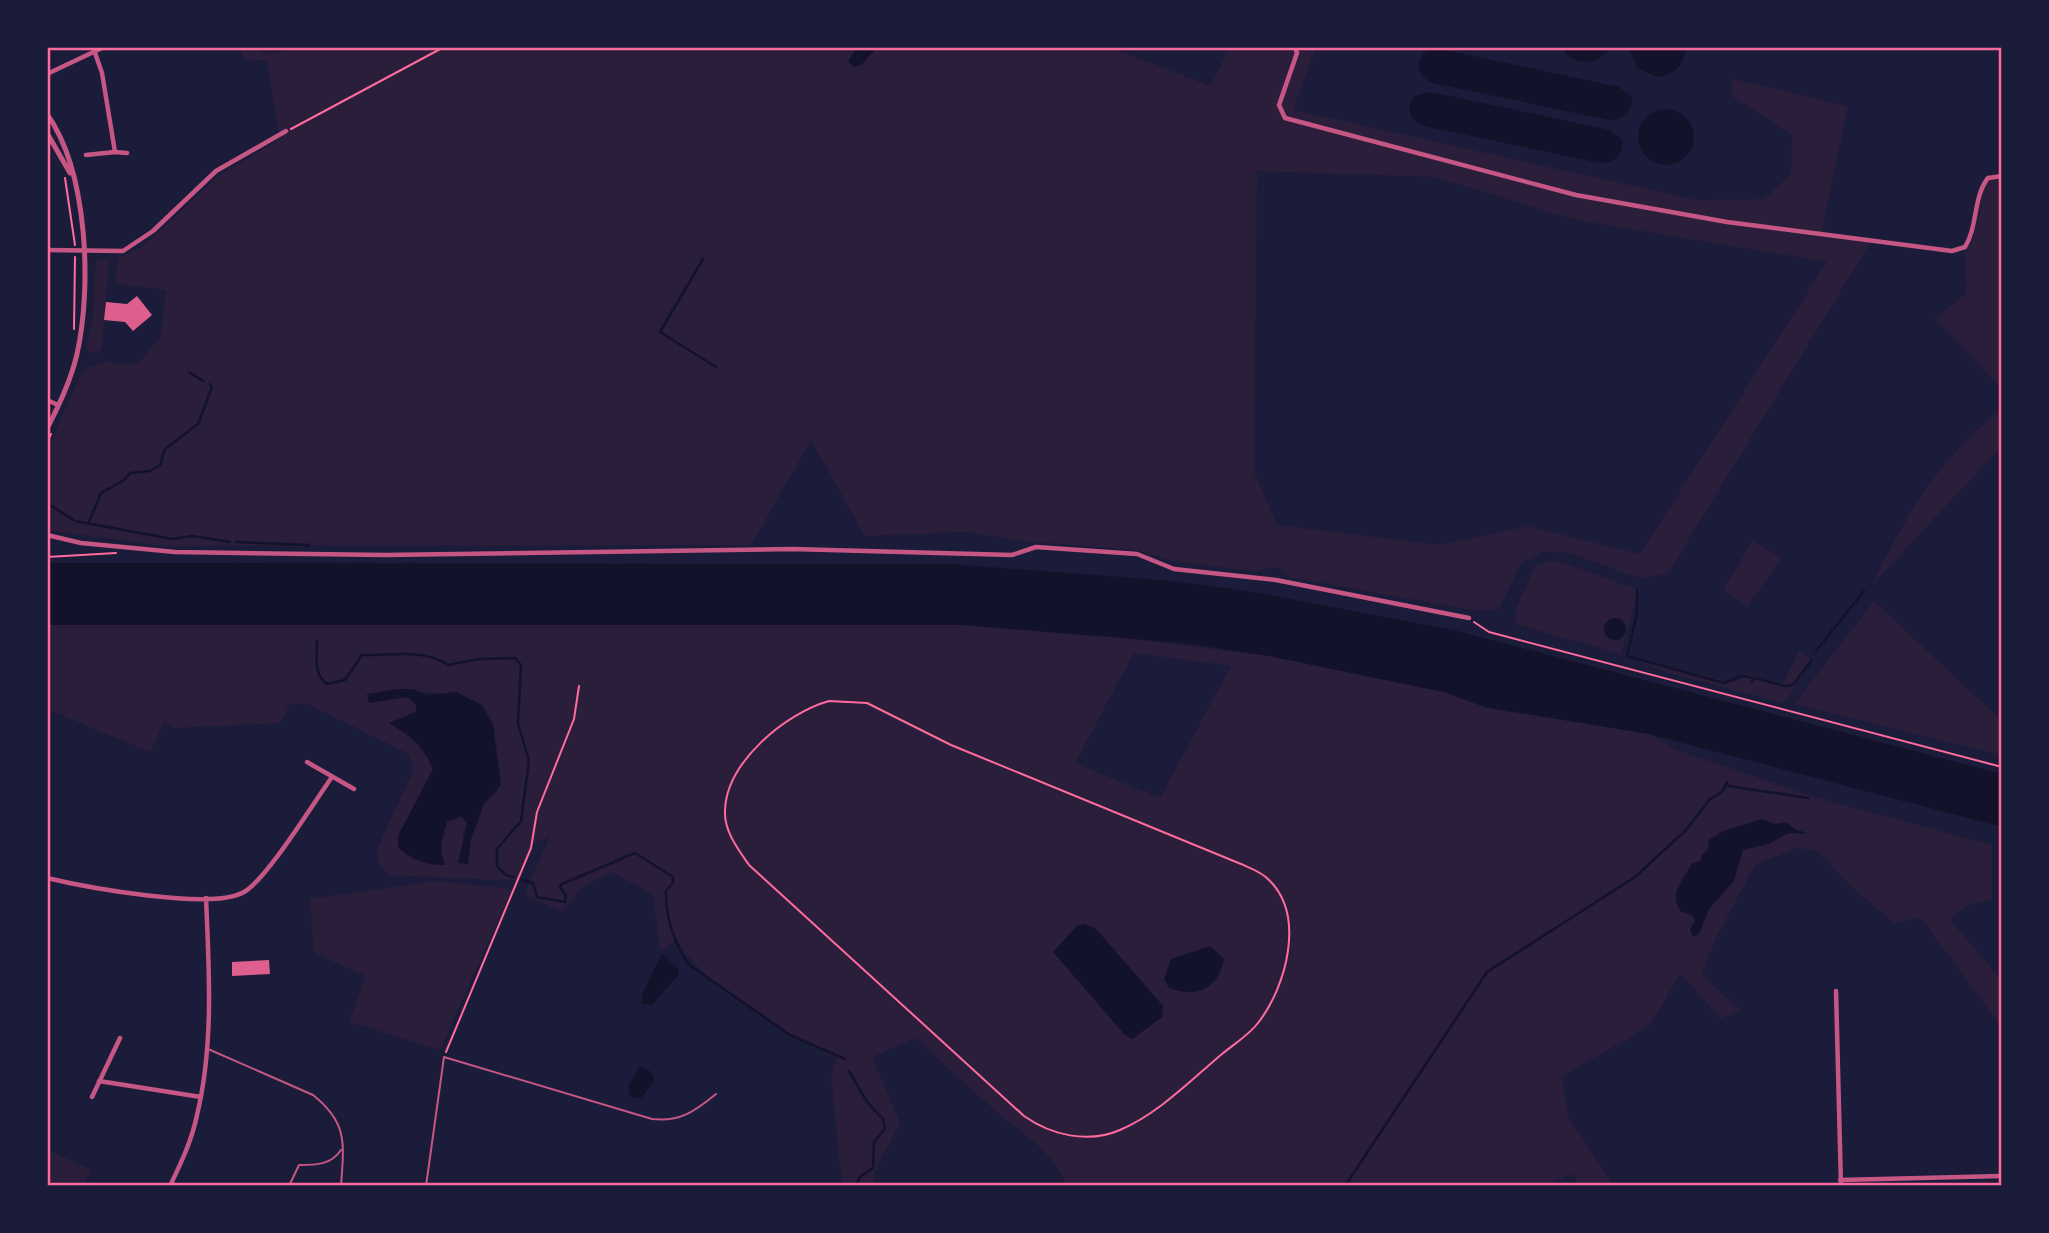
<svg xmlns="http://www.w3.org/2000/svg" width="2049" height="1233" font-family="Roboto,sans-serif">
<style>
.green{fill:#2a1e3b;fill-rule:evenodd}
.water{fill:#12122b}
.lines{fill:none;stroke-linecap:round;stroke-linejoin:round}
.stream{stroke:#12122b;stroke-width:2.5}
.building{fill:#dd5f8e}
.path{stroke:#ff6b9d;stroke-width:2}
.service{stroke:#c65784;stroke-width:2}
.minor{stroke:#c65784;stroke-width:4.5}
.tertiary{stroke:#c65784;stroke-width:5}
.neatline{fill:none;stroke:#ff6b9d;stroke-width:2.5}
</style>
<rect width="100%" height="100%" fill="#1b1b3a"/>
<!-- green -->
<path class="green" d="M238 47H259V51L269 54 308 47H1110L1210 86 1230 47H1316L1293 110 1697 200 1764 199 1791 174 1792 134 1731 96 1733 79 1848 106 1822 230 1872 240 1668 573 1642 579 1569 553 1543 552 1521 564 1499 609 1477 611 1289 577 1280 567 1254 571 1173 561 1137 550 1021 541 966 532 865 536 811 440 751 545 164 546 47 530V451L80 376 86 368 105 362 133 365 140 362 161 335 166 290 115 284 118 258 142 247 218 176 280 139 267 61 245 59ZM1257 171 1435 177 1576 220 1827 262 1640 554 1528 526 1440 545 1277 525 1254 472Z
M1993 178H2002V388L1935 319 1966 293 1965 253 1973 239 1984 186Z
M109 258 102 349 97 353 86 350 93 316 96 260Z
M2002 410V446L1872 585C1903 520 1943 452 2002 410Z
M1753 540 1781 558 1748 606 1723 590Z
M1550 561 1565 563 1638 590 1621 654 1515 624 1516 608 1535 567Z
M1874 601 2002 721V755L1794 704Z
M629 624 961 625 1092 634 1269 656 1444 692 1486 708 1649 734 1675 749 1811 796 1992 845V900L1969 904 1950 920 2002 980V1027L1920 917 1894 923 1854 889 1818 851 1796 848 1755 865 1714 942 1702 975 1740 1010 1721 1019 1680 973 1650 1026 1562 1076 1568 1116 1614 1186H1580L1572 1174 1543 1186H1066C1054 1152 1023 1134 997 1112 969 1088 943 1063 916 1038L872 1057 900 1123 874 1173 876 1186H842L831 1074 837 1058C796 1040 695 979 677 940L660 951 653 894 611 872 583 886 562 912 524 894 550 836 531 845 516 881 388 875 378 861V847L414 769 409 754 308 704H290L280 723 174 728 164 722 150 752 47 709V625ZM1134 653 1231 666 1160 798 1075 763ZM398 689C421 689 430 697 456 692L494 729 497 792 484 804 471 839 462 838 467 823 461 816 447 822 440 853 445 864C424 867 412 850 398 836L433 769C423 746 411 736 390 724L416 712V704L407 697 369 703 368 694ZM1096 929 1163 1006 1162 1017 1132 1039Z
M1799 651 1812 660 1785 703 1668 673 1623 655 1730 682 1746 673 1782 685Z
M435 881 512 889 440 1050 349 1022 366 976 314 953 310 899Z
M47 1150 91 1169 84 1186H47Z"/>
<!-- water -->
<path class="water" d="M857 47H878L861 65 855 67 848 62Z
M1561 47H1611C1598 66 1574 68 1561 47Z
M1686 47C1684 66 1675 74 1657 77L1637 68 1629 48Z
M1429 49H1440L1619 87 1632 98C1631 114 1625 119 1609 120L1433 83C1416 76 1413 60 1429 49Z
M1431 92 1610 130 1623 141C1622 157 1615 163 1600 163L1424 126 1412 119 1409 106 1414 96Z
M1638 137a28 28 0 1 1 56 0a28 28 0 1 1-56 0Z
M47 563 950 564 1173 581 1260 593 1457 631 2002 774V827L1649 734 1486 707 1444 692 1269 656 1184 643 961 625H47Z
M1604 629a11 11 0 1 1 22 0a11 11 0 1 1-22 0Z
M398 689H413L426 695 456 692 482 705 493 724 501 785 484 804 471 839 468 864 458 863 467 823 461 816 447 822C441 837 439 849 445 865 430 866 408 859 398 847V836L433 769C423 745 411 736 389 723L416 712V704L407 697 369 703 367 694Z
M1762 819 1775 824 1786 822 1795 829 1809 834 1789 833 1768 844 1743 850 1734 881 1709 909 1699 934 1693 937 1690 930 1695 920 1691 914 1681 912C1668 892 1683 882 1692 863L1700 861 1702 854 1708 850 1709 840 1723 831Z
M1085 924 1096 929 1163 1006 1162 1017 1132 1039 1125 1035 1053 952 1077 926Z
M1210 946 1224 959C1218 989 1197 998 1169 988L1164 979 1171 959Z
M662 953 678 969 679 974 652 1005 641 1004 642 995Z
M640 1066 651 1072 655 1081 641 1098 630 1097 628 1086Z"/>
<g class="lines">
<!-- stream -->
<path class="stream" d="M703 259 660 332 716 367
M189 372 203 381
M47 503 75 521 173 539 192 536 230 542
M88 524 101 493 124 480 130 473 150 471 160 465 165 449 198 424 212 387 210 384
M236 542 309 545
M1637 591V613L1627 656 1724 683 1743 676 1754 678 1752 682
M317 641C317 656 313 675 327 684L345 680 362 655C389 656 425 648 448 665L479 659 515 658 521 665 518 723 529 761 521 821 497 849V866L506 875 514 877
M1816 651 1864 591
M1754 678 1785 686 1793 685 1811 661
M1728 786 1808 798
M522 880 533 883 537 897 565 902 566 896 560 887 562 884 635 853 673 877V883L666 891C665 918 674 941 688 964L790 1035 845 1059
M849 1071 867 1102 883 1119 885 1128 874 1142 873 1168 860 1177 856 1186
M1345 1186 1487 972 1635 877 1686 830 1709 800 1722 792 1727 782"/>
</g>
<!-- building -->
<path class="building" d="M137 296 152 315 133 331 125 322 104 320 106 302 127 304Z
M269 960 270 974 232 976V962Z"/>
<g class="lines">
<!-- path -->
<path class="path" d="M291 129 444 47
M65 178 75 245
M74 329 75 257
M47 443 51 434
M47 557 116 553
M1474 622 1489 632 2002 767
M829 701 867 703 951 745 1241 864C1250 868 1262 872 1269 880 1306 916 1286 987 1258 1023 1249 1035 1234 1044 1222 1054 1191 1080 1158 1114 1120 1130 1088 1144 1051 1135 1024 1116L749 865C738 849 724 831 725 811 726 762 786 713 829 701Z
M446 1052 531 848 537 812 574 719 579 686"/>
<!-- service -->
<path class="service" d="M208 1049 313 1095C348 1123 344 1143 341 1186
M289 1186 299 1165C316 1165 331 1165 341 1150
M426 1186 444 1057 652 1119C680 1122 694 1112 716 1094"/>
<!-- minor -->
<path class="minor" d="M1295 47 1297 53 1279 105 1285 118 1576 195 1727 222 1952 251 1965 247C1978 226 1973 197 1988 178L2002 176
M47 74 104 47
M115 152 127 153
M86 155 115 152 102 73 93 47
M47 250 123 251 153 231 216 171 286 131
M47 400 58 405
M47 535 81 543 175 552 385 555 792 549 1012 555 1036 547 1137 554 1174 569 1276 580 1469 618
M307 762 354 789
M47 878C85 887 212 911 244 892 267 879 314 802 332 777
M1836 991 1841 1186
M99 1081 201 1097
M92 1097 120 1038
M1840 1180 2002 1176
M170 1186C181 1163 192 1140 197 1115 214 1045 209 969 206 898"/>
<!-- tertiary -->
<path class="tertiary" d="M47 114C88 172 92 287 77 354 71 380 59 405 47 429
M47 133 70 173"/>
</g>
<!-- border -->
<rect width="2049" height="1233" fill="none" stroke="#1b1b3a" stroke-width="98"/>
<rect x="49" y="49" width="1951" height="1135" class="neatline"/>
</svg>
